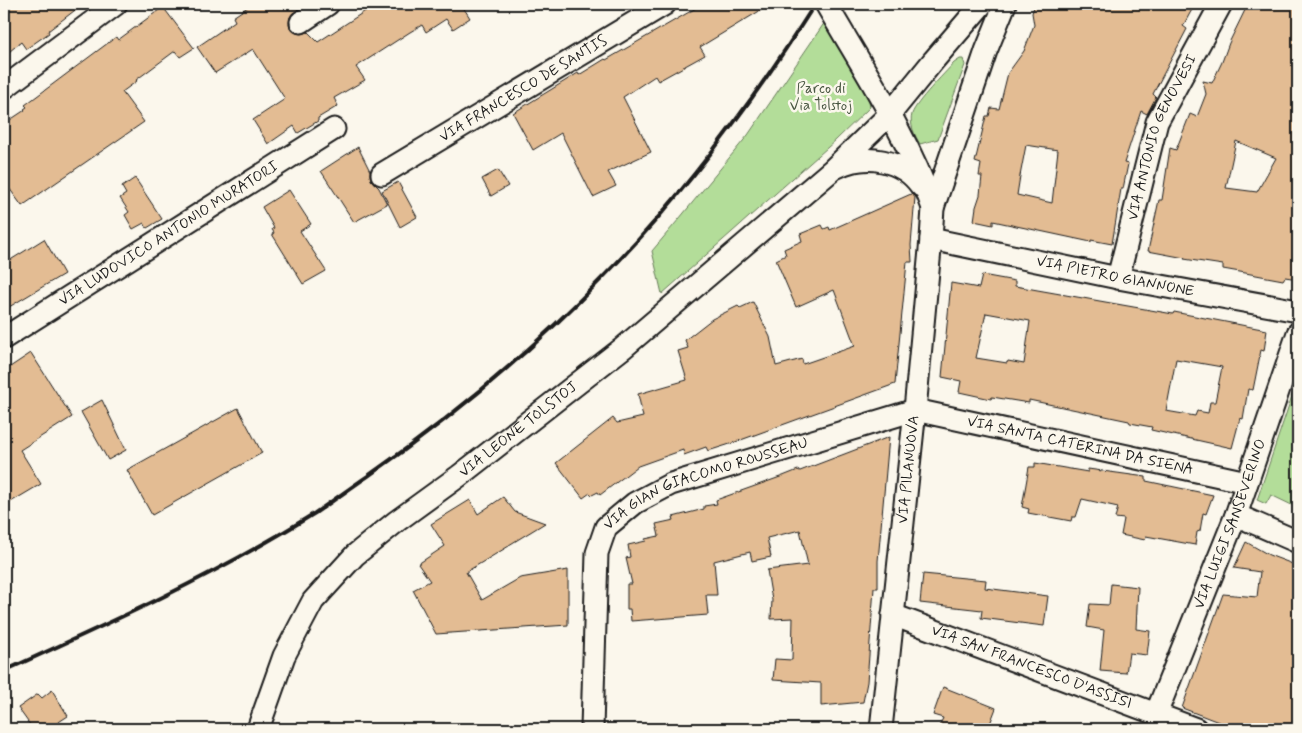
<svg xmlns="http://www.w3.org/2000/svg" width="1302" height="733" font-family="Mynerve,sans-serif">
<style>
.green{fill:#b3dd99;stroke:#687c5a}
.building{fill:#e3bc93;stroke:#1c1c1c;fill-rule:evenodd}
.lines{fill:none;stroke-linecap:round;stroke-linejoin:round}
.minor-casing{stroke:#1c1c1c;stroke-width:25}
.minor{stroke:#fbf7ec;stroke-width:21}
.rail{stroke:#1c1c1c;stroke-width:4}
.labels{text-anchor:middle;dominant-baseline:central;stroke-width:5;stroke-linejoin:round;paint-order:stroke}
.street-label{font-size:15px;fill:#1c1c1c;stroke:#fbf7ec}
.park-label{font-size:15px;fill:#495642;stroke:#fbf7ec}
</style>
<rect width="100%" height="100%" fill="#fbf7ec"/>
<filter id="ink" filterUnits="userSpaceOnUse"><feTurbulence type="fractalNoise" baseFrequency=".02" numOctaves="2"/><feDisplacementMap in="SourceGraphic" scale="10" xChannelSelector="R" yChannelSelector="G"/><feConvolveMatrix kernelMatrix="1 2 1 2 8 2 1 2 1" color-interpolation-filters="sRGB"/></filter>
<g filter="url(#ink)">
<!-- green -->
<path class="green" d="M827 19 869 101 870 107 836 140 662 294 652 251 679 219 748 135Z
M960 59H963L965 65 938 139 920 144C915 136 909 124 912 114 916 102 944 74 954 63Z
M1298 378V508L1271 495 1266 504 1257 500Z"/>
<!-- building -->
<path class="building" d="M4 4H83L48 31 49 33 26 49 21 42 4 56Z
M252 4H295L298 9 290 17 289 23 290 28 296 33 302 34 308 32 318 42 376 4H468L463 7 470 18 453 29 446 19 426 32 422 25 410 32 356 67 365 80 334 98 338 106 318 118V121L298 133 294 126 268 144 253 120 285 99 253 49 215 73 197 47 235 21 233 17Z
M703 4H771L700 47 705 55 658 81 655 76 623 97 651 152 608 172 616 186 593 197 561 133 533 150 513 113 578 73 579 75 605 59 606 60Z
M1035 4H1195L1183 26 1187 29 1153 94 1156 97 1147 114 1141 111 1124 163 1128 164 1123 189H1121L1112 244 1091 240V242L993 221V225L974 221 976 207 980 195 982 176H979L981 164 975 162 986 116H989L991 108 999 109 1008 73 1024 51 1034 25 1032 13ZM1026 145 1058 150 1052 203 1017 195 1020 176Z
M1248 4H1298V279L1285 277 1283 280 1240 272 1223 269V265L1184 259 1185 258 1148 251 1159 200H1162L1170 148 1176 150 1190 114 1197 117 1206 94 1203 81 1212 83 1222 62 1229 43ZM1236 141 1276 158 1257 192 1226 188Z
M163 7 194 48 180 57 175 51 136 80 137 81 122 92 144 122 22 206 4 181V124L25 110 24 109 27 107 25 105 116 37 118 40Z
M358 147 370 171V175L371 180 379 188 387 204 354 222 321 171Z
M498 170 508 186 491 196 482 179Z
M135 178 162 219 147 228 144 223 133 229 125 215 129 212 120 198 126 194 122 187Z
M398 182 417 217 400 227 382 191Z
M289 190 311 224 300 231 326 271 303 284 272 234 274 233 272 229 274 228 262 207Z
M911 194 915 197 911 245 912 262H907L895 384 727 445 708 451 706 447 684 455 683 450 638 466 600 495 598 492 592 495 590 493 583 498 556 463 613 418 617 423 643 417 638 394 687 380 678 351 688 348 685 340 712 319 738 306 740 308 753 302 770 337 776 366 802 359 803 364 855 346 834 290 796 307 776 260 786 255 784 249 802 241 800 234 822 225 824 229 829 227 830 230Z
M44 239 64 274 4 310V264Z
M982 275 1015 281V286L1173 314 1174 312 1267 330 1264 351 1261 350 1253 390 1248 389 1243 419 1240 418 1232 448 1151 430 1152 427 1130 423 1129 421 1029 400V403L992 397 991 399 959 392 961 381 942 377 951 283 979 288ZM986 313 1030 321 1024 364 1008 361 1007 363 976 358ZM1176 359 1222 367 1215 402H1210L1208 413 1197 411 1195 416 1166 411Z
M31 353 72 417 20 450 41 484 4 506V371Z
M102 400 126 450 108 460 81 412Z
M238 408 262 453 152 515 127 470Z
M889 437 878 561V588H874L867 682 863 702 821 706V683L773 680 775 659 792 660 793 618 771 619 772 600 767 570 808 565 800 530 767 538 771 557 752 561 750 552 714 561 717 595H706L708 615 631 621 630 609H627V584H632L626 558 630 557 628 545 646 541 645 539 659 536 656 524 674 520 673 517 704 509V506L717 504 716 500 783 476 798 470 800 471Z
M1035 463 1088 472V469L1146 477V481L1213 495 1206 514 1203 513 1200 531 1197 532 1195 545 1146 536 1145 540 1121 535 1124 519 1115 518 1118 507 1082 499 1076 517H1072L1071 521 1028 513 1029 509 1022 507 1029 467H1035Z
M503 497 515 512 545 523 509 545V546L466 572 482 600 520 578 568 570V625L436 634 413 590 430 581 418 564 445 546 431 524 470 500 478 514Z
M1246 542 1269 555 1298 566V729H1237L1182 708 1223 594 1257 597 1260 572 1234 568Z
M923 574 986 580 985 588 1048 596 1044 626 981 618 982 610 920 603Z
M1111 584 1138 587 1136 629 1150 631 1147 655 1129 653 1126 673 1100 671 1104 630 1087 627 1090 604 1109 605Z
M943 687 996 708 988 729H938L943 718 933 715Z
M52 690 68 716 48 729H33L18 708 38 694 42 698Z"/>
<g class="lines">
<defs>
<g id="minor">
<path d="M826 4C864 70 908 136 933 208"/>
<path d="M301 22 328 4"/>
<path d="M4 88 116 4"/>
<path d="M837 167C866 153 902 159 921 186"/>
<path id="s1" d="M382 174 665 4"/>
<path id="s2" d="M931 239 1118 278 1298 311"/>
<path id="s3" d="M1118 278 1157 122 1221 4"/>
<path id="s4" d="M4 338 334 129"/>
<path d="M1236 515 1298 542"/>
<path id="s5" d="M893 615 1196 729"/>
<path id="s6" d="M1156 714 1236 515 1298 333"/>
<path id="s7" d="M258 729 284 656 313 601 355 555 397 521 459 476 623 348 832 170 890 114 934 60 982 4"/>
<path id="s8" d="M592 729 597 553 606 527 635 503 671 484 915 410 1247 482"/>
<path id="s9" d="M881 729 915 410 931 239 933 208 986 51 1005 4"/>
</g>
</defs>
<!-- minor casing -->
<use href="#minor" class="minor-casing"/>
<!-- minor -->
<use href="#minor" class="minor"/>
<!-- rail -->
<path class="rail" d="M4 671C110 623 216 575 315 513 333 501 350 488 368 476 453 417 533 350 605 275 685 194 754 100 815 4"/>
</g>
</g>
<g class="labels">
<!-- street labels -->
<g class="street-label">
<text stroke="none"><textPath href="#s1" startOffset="165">VIA FRANCESCO DE SANTIS</textPath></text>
<text stroke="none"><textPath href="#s3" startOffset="148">VIA ANTONIO GENOVESI</textPath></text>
<text stroke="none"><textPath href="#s4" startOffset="195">VIA LUDOVICO ANTONIO MURATORI</textPath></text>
<text stroke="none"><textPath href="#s2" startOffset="188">VIA PIETRO GIANNONE</textPath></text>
<text stroke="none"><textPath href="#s7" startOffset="408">VIA LEONE TOLSTOJ</textPath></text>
<text stroke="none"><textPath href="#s8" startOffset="706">VIA SANTA CATERINA DA SIENA</textPath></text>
<text stroke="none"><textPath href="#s9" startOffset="261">VIA PILANUOVA</textPath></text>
<text stroke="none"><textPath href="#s8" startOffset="314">VIA GIAN GIACOMO ROUSSEAU</textPath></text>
<text stroke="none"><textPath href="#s6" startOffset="204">VIA LUIGI SANSEVERINO</textPath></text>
<text stroke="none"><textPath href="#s5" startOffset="148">VIA SAN FRANCESCO D'ASSISI</textPath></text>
</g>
<!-- park labels -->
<g class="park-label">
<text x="821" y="89">Parco di<tspan x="821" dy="17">Via Tolstoj</tspan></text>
</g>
</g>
<!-- margin -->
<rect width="1302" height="733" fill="none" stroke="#fbf7ec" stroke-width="20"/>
<rect x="10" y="10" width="1282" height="713" fill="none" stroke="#1c1c1c" stroke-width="2" filter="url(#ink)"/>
</svg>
